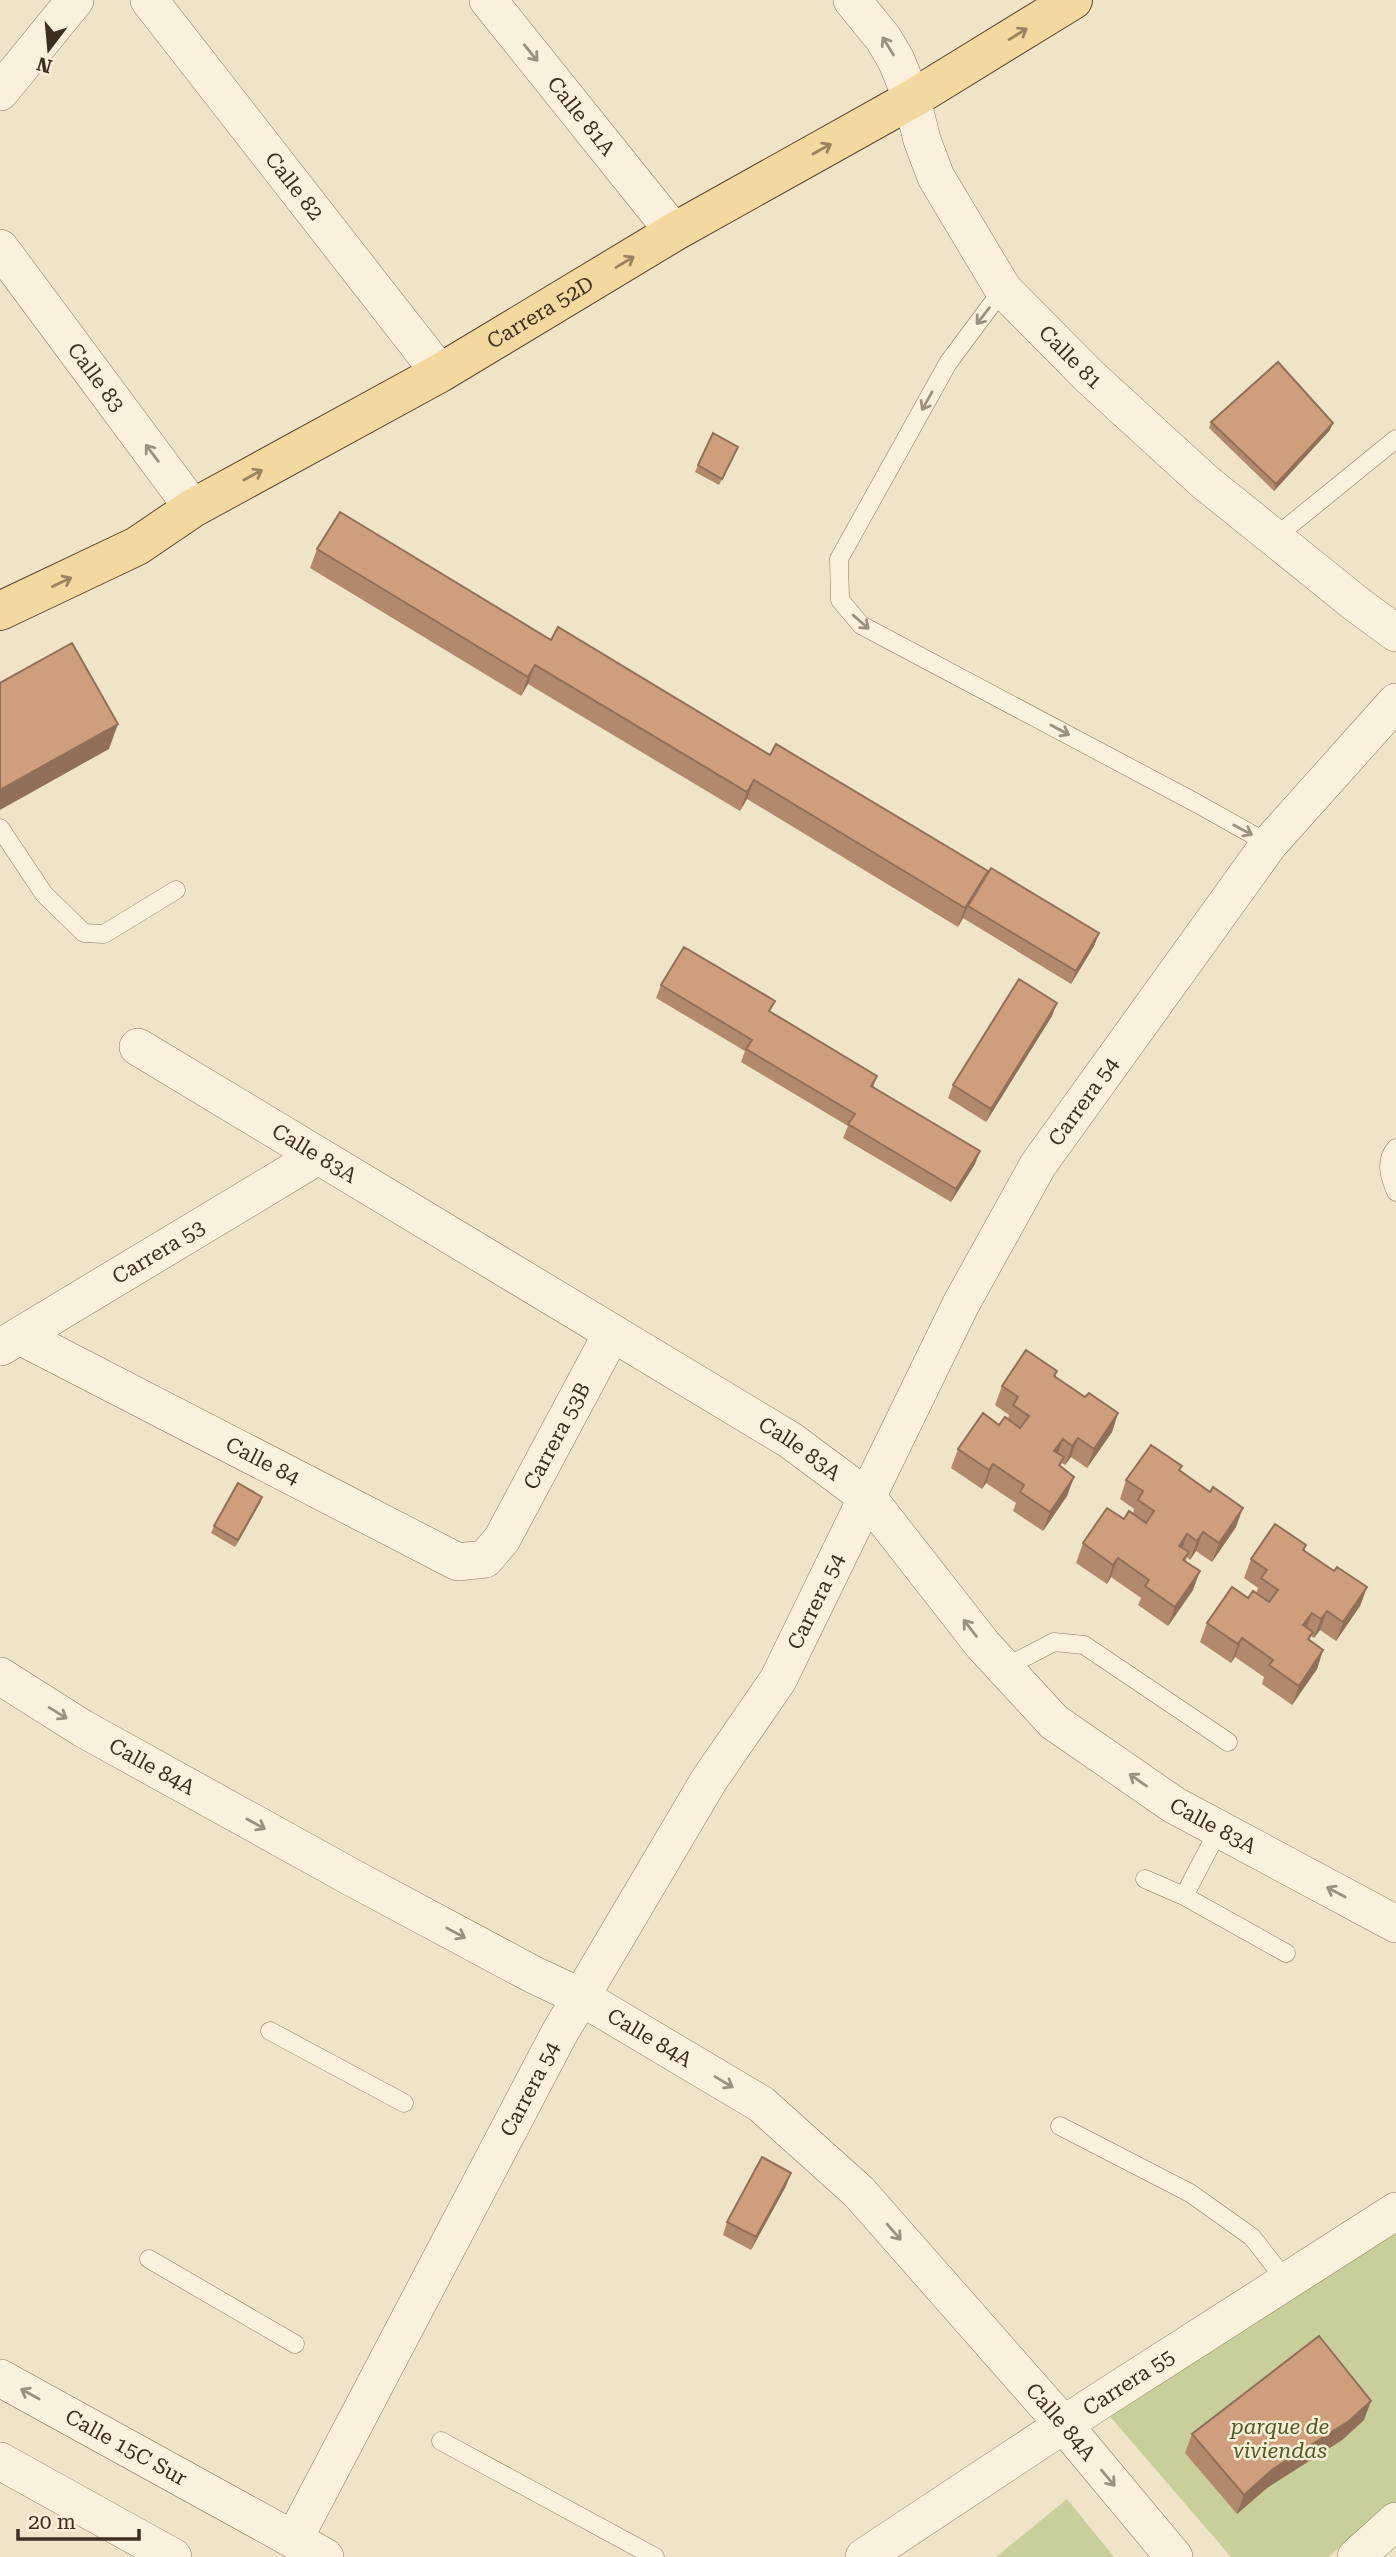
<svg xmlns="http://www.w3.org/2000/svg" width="1396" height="2557" font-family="'Roboto Serif',serif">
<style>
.green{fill:#c9cf9b}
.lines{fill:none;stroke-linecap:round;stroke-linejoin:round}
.service-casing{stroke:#8d765c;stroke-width:19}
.minor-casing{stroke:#8d765c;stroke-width:38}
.primary-casing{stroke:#5b4430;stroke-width:40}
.service{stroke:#faf1dc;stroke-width:18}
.minor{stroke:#faf1dc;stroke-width:37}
.primary{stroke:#f3d9a0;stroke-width:38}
.wall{fill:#b2896c}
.shaded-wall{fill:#916f58}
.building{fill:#cf9f7d;stroke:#916f58;stroke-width:2}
.oneway{stroke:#988460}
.oneway2{stroke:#9c907e}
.labels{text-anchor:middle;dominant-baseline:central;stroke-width:5;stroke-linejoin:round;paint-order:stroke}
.street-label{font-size:21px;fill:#3d2e20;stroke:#f7eed8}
.park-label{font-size:21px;font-style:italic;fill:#4d5a26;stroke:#f7eed8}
</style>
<rect width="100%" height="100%" fill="#f0e4c8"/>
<!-- green -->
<path class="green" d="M1396 2230V2502L1328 2557H1231L1107 2413Z
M1067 2499 1114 2557H996Z"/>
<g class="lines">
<defs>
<path id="service" d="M1003 289 948 363 839 559 840 600 861 625 1198 804 1269 844
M1274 538 1396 439
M0 828 44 894 84 933 104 934 176 890
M1396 1148C1384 1161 1390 1178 1396 1192
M1004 1668 1054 1642 1084 1645 1228 1742
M1219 1829 1184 1896 1286 1953
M1145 1879 1184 1896
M270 2031 404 2103
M1060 2126 1190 2193 1252 2237 1287 2282
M149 2259 295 2344
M441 2441 655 2557"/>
<g id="minor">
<path id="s1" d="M149 0 440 373"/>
<path id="s2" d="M488 0 674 232"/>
<path id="s3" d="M852 0 883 38 896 60 912 99 922 140 936 177 1003 289 1089 376 1205 482 1359 606 1396 633"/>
<path d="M0 92 75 0"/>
<path id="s4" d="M0 248 193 508"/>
<path id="s5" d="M138 1047 790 1440 868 1498 983 1645 1054 1722 1174 1805 1396 1924"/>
<path id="s6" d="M20 1336 458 1562 485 1559 502 1539 612 1333"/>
<path id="s7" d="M1 1347 318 1156"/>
<path id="s8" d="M0 1676 82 1728 351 1877 534 1975 581 1997 761 2104 859 2192 1064 2425 1174 2557"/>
<path id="s9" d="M0 2378 325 2557"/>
<path d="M0 2461 173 2557"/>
<path id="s10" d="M294 2539 559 2034 709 1780 778 1680 961 1304 1038 1165 1269 844 1396 702"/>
<path id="s11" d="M864 2557 1095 2404 1396 2211"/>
<path d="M1356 2557 1396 2521"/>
</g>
<g id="primary">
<path id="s12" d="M0 611 137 546 193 508 440 373 674 232 912 99 1073 0"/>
</g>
</defs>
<!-- service casing -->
<use href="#service" class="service-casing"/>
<!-- minor casing -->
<use href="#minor" class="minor-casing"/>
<!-- primary casing -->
<use href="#primary" class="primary-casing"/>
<!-- service -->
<use href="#service" class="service"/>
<!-- minor -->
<use href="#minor" class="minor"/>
<!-- primary -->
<use href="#primary" class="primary"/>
</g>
<!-- wall -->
<path class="wall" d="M1211 422 1330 430 1274 491 1209 428Z
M738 447 719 485 695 472 698 465Z
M317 549 551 640 988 871 1099 933 1094 946 1071 984 963 918 958 927 747 799 740 811 528 684 521 696 310 568Z
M661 985 771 1012 877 1076 873 1088 975 1164 951 1202 843 1138 848 1126 741 1062 745 1051 656 998Z
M1052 1016 986 1122 948 1098 953 1085Z
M1057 1371 1055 1377 1085 1397 1118 1413 1112 1432 1087 1468 1071 1457 1065 1465 1062 1463 1060 1466 1074 1477 1067 1496 1043 1531 1013 1511 1016 1503 986 1483 982 1489 951 1468 958 1449 1008 1419 1009 1415 995 1405 1002 1386Z
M1180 1471 1236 1527 1212 1562 1196 1551 1190 1560 1187 1557 1186 1561 1193 1590 1168 1626 1138 1605 1141 1598 1111 1577 1107 1584 1076 1563 1083 1543 1133 1514 1134 1509 1120 1499 1126 1480Z
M262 1497 260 1503 235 1547 211 1533 214 1526Z
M1306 1545 1304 1551 1334 1571 1367 1587 1360 1606 1336 1641 1320 1630 1314 1638 1311 1636 1309 1641 1323 1650 1317 1669 1292 1705 1262 1684 1264 1677 1235 1657 1231 1663 1200 1642 1207 1623 1256 1593 1258 1588 1244 1578 1251 1559Z
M786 2186 751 2250 723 2235 727 2222Z
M1364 2420 1342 2440 1267 2488 1237 2514 1185 2453 1192 2434Z"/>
<!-- shaded-wall -->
<path class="shaded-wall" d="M1333 423 1330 430 1274 491 1276 484Z
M535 665 528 684 521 696 528 677Z
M118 724 109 749 0 810V790Z
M754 780 747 799 740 811 747 792Z
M988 871 981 890 968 906 963 918 958 927 965 908Z
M1099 933 1094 946 1071 984 1076 971Z
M1057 1003 1052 1016 986 1122 991 1109Z
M980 1151 975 1164 951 1202 956 1189Z
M1118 1413 1112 1432 1087 1468 1094 1449Z
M1078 1438 1071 1457 1065 1465 1072 1446Z
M1063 1439 1056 1458 1054 1451Z
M993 1464 986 1483 982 1489 989 1470Z
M1074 1477 1067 1496 1043 1531 1050 1512Z
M262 1497 260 1503 235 1547 238 1540Z
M1243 1508 1236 1527 1212 1562 1219 1543Z
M1203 1532 1196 1551 1190 1560 1197 1541Z
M1187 1534 1181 1553 1179 1546Z
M1118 1558 1111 1577 1107 1584 1113 1565Z
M1200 1571 1193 1590 1168 1626 1175 1607Z
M1367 1587 1360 1606 1336 1641 1343 1622Z
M1327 1611 1320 1630 1314 1638 1321 1619Z
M1312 1613 1305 1632 1303 1625Z
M1242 1638 1235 1657 1231 1663 1238 1644Z
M1323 1650 1317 1669 1292 1705 1299 1686Z
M791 2173 786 2186 751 2250 756 2237Z
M1371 2401 1364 2420 1342 2440 1267 2488 1237 2514 1244 2495 1273 2469Z"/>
<!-- building -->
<path class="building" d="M1278 362 1333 423 1276 484 1211 422Z
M713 433 738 447 722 479 698 465Z
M340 512 551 640 558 627 770 755 776 744 988 871 965 908 754 780 747 792 535 665 528 677 317 549Z
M72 643 118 724 0 790V683Z
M991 868 1099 933 1076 971 968 906Z
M684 947 775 1001 769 1011 877 1076 871 1086 980 1151 956 1189 848 1124 855 1114 746 1049 752 1040 661 985Z
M1019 979 1057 1003 991 1109 953 1085Z
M1026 1350 1057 1371 1054 1376 1085 1397 1089 1393 1118 1413 1094 1449 1078 1438 1072 1446 1063 1439 1054 1451 1064 1457 1059 1465 1074 1477 1050 1512 1020 1492 1024 1485 993 1464 989 1470 958 1449 983 1413 999 1425 1005 1417 1020 1428 1029 1416 1013 1405 1018 1397 1002 1386Z
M1151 1445 1182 1466 1179 1470 1210 1492 1213 1487 1243 1508 1219 1543 1203 1532 1197 1541 1187 1534 1179 1546 1189 1552 1183 1560 1200 1571 1175 1607 1145 1586 1149 1580 1118 1558 1113 1565 1083 1543 1107 1508 1124 1519 1129 1511 1146 1523 1154 1511 1138 1500 1143 1491 1126 1480Z
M238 1483 262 1497 238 1540 214 1526Z
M1275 1524 1306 1545 1303 1550 1334 1571 1337 1567 1367 1587 1343 1622 1327 1611 1321 1619 1312 1613 1303 1625 1313 1632 1308 1639 1323 1650 1299 1686 1269 1665 1273 1660 1242 1638 1238 1644 1207 1623 1232 1587 1248 1598 1253 1591 1269 1602 1278 1590 1261 1578 1267 1570 1251 1559Z
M762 2157 791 2173 756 2237 727 2222Z
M1319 2336 1371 2401 1349 2421 1273 2469 1244 2495 1192 2434Z"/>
<!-- one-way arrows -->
<defs><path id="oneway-shaft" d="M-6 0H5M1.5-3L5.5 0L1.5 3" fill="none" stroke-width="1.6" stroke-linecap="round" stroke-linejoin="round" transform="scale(1.75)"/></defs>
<g class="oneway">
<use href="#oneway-shaft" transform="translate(1018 34) rotate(-32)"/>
<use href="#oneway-shaft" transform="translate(822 149) rotate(-29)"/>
<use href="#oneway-shaft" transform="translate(625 262) rotate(-31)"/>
<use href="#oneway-shaft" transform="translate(253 475) rotate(-29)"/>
<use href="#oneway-shaft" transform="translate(62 582) rotate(-26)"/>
</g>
<g class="oneway2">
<use href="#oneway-shaft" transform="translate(888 46) rotate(-122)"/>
<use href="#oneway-shaft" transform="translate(531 53) rotate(51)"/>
<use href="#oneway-shaft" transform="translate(983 316) rotate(128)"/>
<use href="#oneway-shaft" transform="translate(927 401) rotate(119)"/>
<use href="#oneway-shaft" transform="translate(152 453) rotate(-127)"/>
<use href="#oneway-shaft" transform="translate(861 622) rotate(41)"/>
<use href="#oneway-shaft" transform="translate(1060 730) rotate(28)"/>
<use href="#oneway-shaft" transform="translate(1243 830) rotate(28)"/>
<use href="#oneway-shaft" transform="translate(970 1628) rotate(-128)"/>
<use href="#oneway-shaft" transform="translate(58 1713) rotate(32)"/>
<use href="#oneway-shaft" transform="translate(1138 1780) rotate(-145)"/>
<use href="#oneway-shaft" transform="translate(256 1824) rotate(29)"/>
<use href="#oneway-shaft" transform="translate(1336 1892) rotate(-152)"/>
<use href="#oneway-shaft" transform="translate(456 1933) rotate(28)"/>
<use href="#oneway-shaft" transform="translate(724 2082) rotate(31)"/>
<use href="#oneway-shaft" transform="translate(894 2232) rotate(49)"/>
<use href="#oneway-shaft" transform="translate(30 2394) rotate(-151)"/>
<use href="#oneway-shaft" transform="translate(1108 2478) rotate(50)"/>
</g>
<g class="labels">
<!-- street labels -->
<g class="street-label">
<text stroke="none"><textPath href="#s2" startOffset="149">Calle 81A</textPath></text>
<text stroke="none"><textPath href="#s1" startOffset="236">Calle 82</textPath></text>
<text stroke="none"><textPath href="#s12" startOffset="618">Carrera 52D</textPath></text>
<text stroke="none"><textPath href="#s3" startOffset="425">Calle 81</textPath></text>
<text stroke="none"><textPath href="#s4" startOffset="161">Calle 83</textPath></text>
<text stroke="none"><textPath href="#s10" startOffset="1642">Carrera 54</textPath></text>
<text stroke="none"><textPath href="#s5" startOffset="206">Calle 83A</textPath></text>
<text stroke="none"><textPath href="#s7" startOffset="184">Carrera 53</textPath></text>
<text stroke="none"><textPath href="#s6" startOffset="663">Carrera 53B</textPath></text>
<text stroke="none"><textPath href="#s5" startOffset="774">Calle 83A</textPath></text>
<text stroke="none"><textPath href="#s6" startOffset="273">Calle 84</textPath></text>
<text stroke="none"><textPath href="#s10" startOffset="1074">Carrera 54</textPath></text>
<text stroke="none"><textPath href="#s8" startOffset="177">Calle 84A</textPath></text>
<text stroke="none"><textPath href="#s5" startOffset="1340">Calle 83A</textPath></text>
<text stroke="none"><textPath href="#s8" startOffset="744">Calle 84A</textPath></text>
<text stroke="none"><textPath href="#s10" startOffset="508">Carrera 54</textPath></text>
<text stroke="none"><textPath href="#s11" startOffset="317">Carrera 55</textPath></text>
<text stroke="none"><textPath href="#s8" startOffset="1311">Calle 84A</textPath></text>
<text stroke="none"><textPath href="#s9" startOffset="144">Calle 15C Sur</textPath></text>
</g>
<!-- park labels -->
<g class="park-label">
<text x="1280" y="2427">parque de<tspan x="1280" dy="24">viviendas</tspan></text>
</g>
</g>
<!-- north arrow -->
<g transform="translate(49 49) rotate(196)" stroke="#f7eed8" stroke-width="5" paint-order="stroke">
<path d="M0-5L12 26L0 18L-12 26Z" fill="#3d2e20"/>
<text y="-10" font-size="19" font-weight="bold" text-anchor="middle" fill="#3d2e20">N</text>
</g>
<!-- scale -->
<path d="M18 2529v10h121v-10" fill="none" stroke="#3d2e20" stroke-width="3.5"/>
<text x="28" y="2529" font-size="21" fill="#3d2e20" stroke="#f7eed8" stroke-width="5" paint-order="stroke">20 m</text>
</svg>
